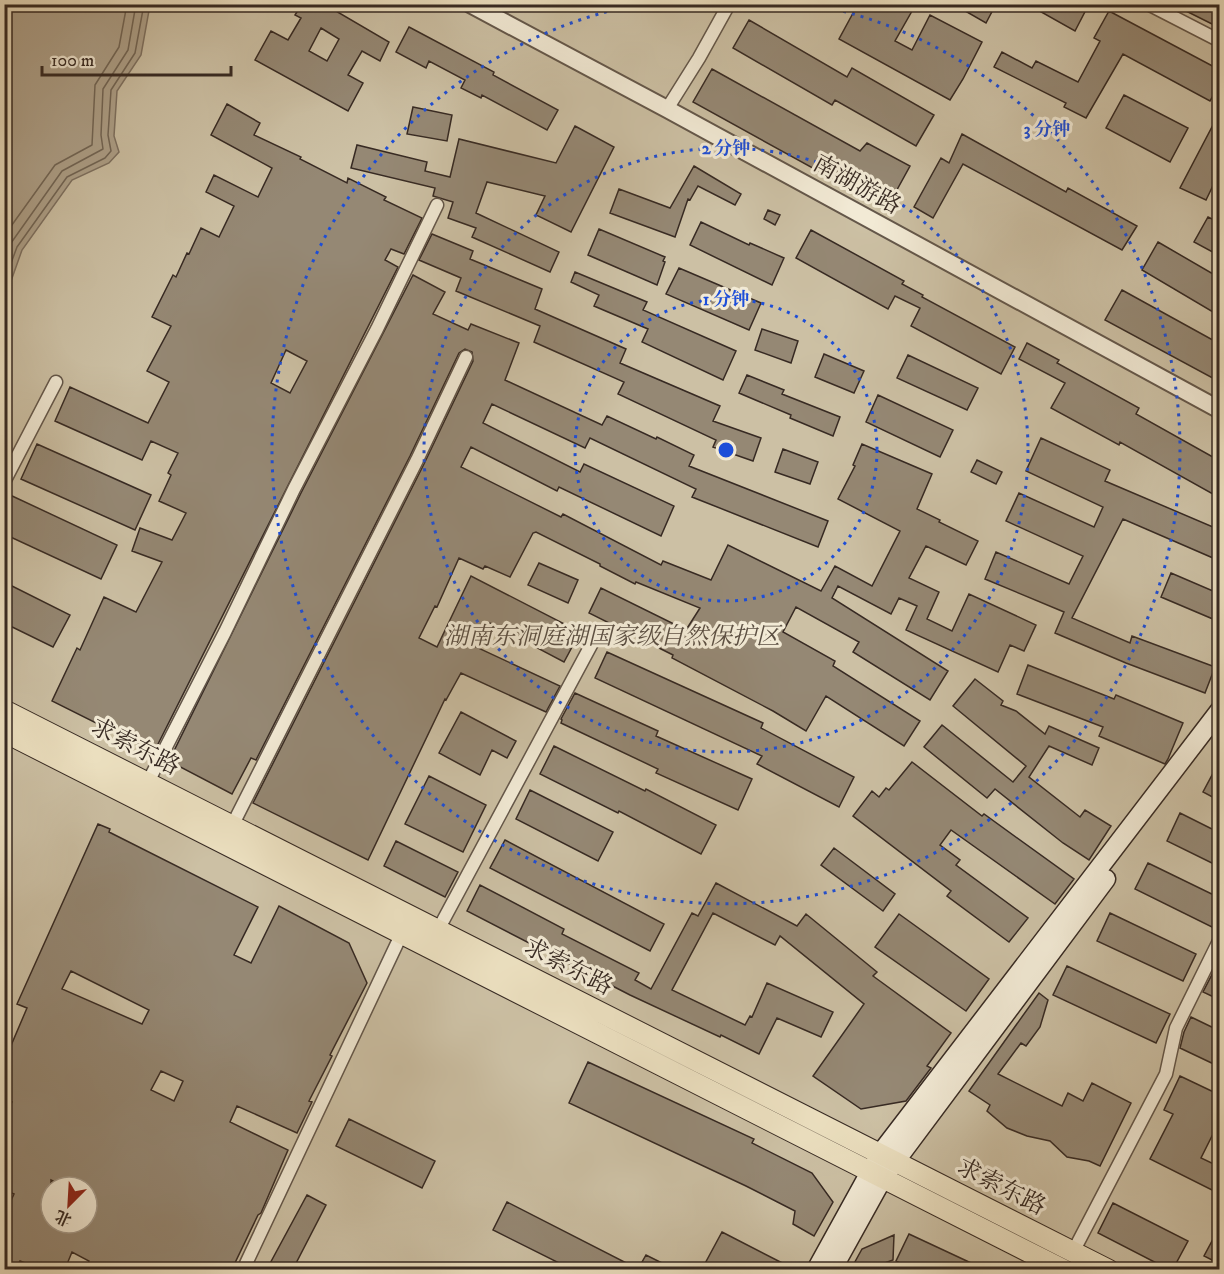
<svg xmlns="http://www.w3.org/2000/svg" width="1224" height="1274" font-family="'IM FELL DW Pica','Noto Serif SC',serif">
<style>
.green{fill:#ccc0a4;stroke:#827564;stroke-width:1.5;fill-rule:evenodd}
.water{fill:#aea18a;stroke:#7e7161;stroke-width:1.5}
.lines{fill:none;stroke-linecap:round;stroke-linejoin:round}
.shore{stroke:#726656;stroke-width:1.5}
.building{fill:#958874;stroke:#372a23;stroke-width:1.5;fill-rule:evenodd}
.minor-casing{stroke:#64574a;stroke-width:15}
.tertiary-casing{stroke:#64574a;stroke-width:20}
.secondary-casing{stroke:#372a23;stroke-width:21}
.primary-casing{stroke:#372a23;stroke-width:22}
.minor{stroke:#f2ead5;stroke-width:12}
.tertiary{stroke:#f2ead5;stroke-width:16}
.secondary{stroke:#f2ead5;stroke-width:18}
.primary{stroke:#ebdfbf;stroke-width:20}
.ring{fill:none;stroke:#1d4ed8;stroke-width:3;stroke-dasharray:3 6}
.labels{text-anchor:middle;dominant-baseline:central;stroke-width:6;stroke-linejoin:round;paint-order:stroke}
.street-label{font-size:24px;fill:#372a23;stroke:#f2ead5}
.park-label{font-size:24px;font-style:italic;fill:#5c5043;stroke:#f2ead5}
.centre{fill:#1d4ed8;stroke:#f2ead5;stroke-width:3}
.ring-label{font-size:18px;text-anchor:middle;font-weight:bold;fill:#1d4ed8;stroke:#f2ead5;stroke-width:6;stroke-linejoin:round;paint-order:stroke}
</style>
<rect width="100%" height="100%" fill="#ebdfbf"/>
<filter id="stains"><feTurbulence type="fractalNoise" baseFrequency=".00333" numOctaves="4"/><feColorMatrix values="0 0 0 0 .2 0 0 0 0 .09 0 0 0 0 .02 0 0 0 .5 -.17"/></filter>
<radialGradient id="worn" r=".72"><stop offset=".6" stop-color="#630" stop-opacity="0"/><stop offset="1" stop-color="#630" stop-opacity=".3"/></radialGradient>
<!-- green -->
<path class="green" d="M5 5H1219V1269L5 1270ZM51 1187H87V1223H51Z"/>
<!-- water -->
<path class="water" d="M5 4 150 5 141 55 117 91 114 136 119 152 109 163 72 180 22 250 5 298Z"/>
<g class="lines">
<!-- shore -->
<path class="shore" d="M4 236 55 165 92 145 95 85 119 47 127 4
M4 259 11 243 62 171 103 149 101 135 103 89 128 50 136 4
M4 282 17 247 67 177 105 158 111 151 108 135 111 90 135 53 144 4"/>
</g>
<!-- building -->
<path class="building" d="M302 4H324L389 42 380 61 362 51 348 75 363 83 348 111 255 60 271 31 288 40 301 18 295 15ZM321 28 339 39 327 61 309 51Z
M858 4H916L895 41 912 50 930 15 982 42 963 79 950 100 839 39Z
M953 4H996L986 23Z
M1027 4H1089L1075 31Z
M1172 4H1220V28Z
M1109 11 1220 70V84L1210 101 1123 54 1086 118 1064 107 1066 103 994 67 1002 52 1032 68 1036 61 1078 82 1100 41 1094 38Z
M749 20 847 77 852 68 934 115 916 146 835 100 832 105 733 48Z
M409 27 494 72 493 75 558 110 547 130 482 95 481 98 461 88 465 80 429 61 426 68 396 52Z
M712 69 860 151 867 143 910 166 893 197 855 176 849 188 693 102Z
M1124 95 1188 128 1170 162 1106 128Z
M227 104 260 123 254 135 301 157 300 159 347 183 348 178 386 197 384 200 422 218 404 254 391 249 385 260 398 267 154 752 52 701 77 648 80 650 104 597 136 612 150 585 162 562 132 551 140 528 172 540 185 515 186 513 159 501 171 475 168 473 178 453 151 441 142 460 55 421 70 387 148 423 169 382 147 371 171 326 152 317 173 275 176 277 187 253 189 254 201 228 219 237 234 206 206 192 214 175 258 197 272 168 211 135ZM286 350 307 361 290 393 271 383Z
M413 107 452 115 447 141 407 134Z
M1213 125 1220 128V171L1206 200 1180 188Z
M575 126 614 147 571 232 536 215 545 196 487 182 476 213 559 252 550 272 472 237 476 228 448 218 453 202 433 196 435 188 351 168 357 145 427 162 425 171 450 177 459 139 556 163Z
M962 134 1066 192 1068 188 1137 226 1122 250 963 164 933 218 914 207 941 158 949 163Z
M694 166 741 194 735 205 698 186 690 200 688 199 675 237 610 213 619 189 670 208Z
M768 210 780 215 775 225 764 219Z
M1208 217 1220 223V256L1194 242Z
M701 222 749 245 750 243 784 258 772 285 690 245Z
M599 229 665 257 663 261 665 262 657 285 588 255Z
M811 230 904 281 902 284 923 295 922 297 1015 347 1001 374 911 326 920 308 895 296 888 309 796 258Z
M432 234 473 251 470 259 542 289 535 309 626 349 620 363 720 406 713 421 761 438 753 461 713 447 716 440 618 394 624 382 534 342 540 326 456 291 461 278 419 260Z
M1158 242 1220 278V302L1213 312 1142 270Z
M679 268 761 303 749 330 666 294Z
M575 272 647 302 643 310 736 351 723 380 642 342 648 329 594 306 599 295 571 282Z
M413 275 445 292 433 314 468 330 471 324 519 343 505 380 602 425 607 416 656 439 657 437 694 455 689 466 828 521 818 547 692 497 696 489 590 438 585 448 492 404 483 423 580 472 584 464 674 506 661 536 559 487 557 491 471 447 461 467 561 517 563 514 661 565 663 561 711 580 728 545 821 591 835 566 872 586 900 531 838 499 855 466 853 465 862 444 932 474 917 509 940 520 939 522 978 541 966 565 926 546 909 578 939 592 927 619 952 631 969 594 1036 625 1024 651 1010 645 998 672 906 630 917 606 899 598 891 614 838 586 832 598 948 671 930 700 853 652 859 642 796 607 783 632 835 661 833 666 920 721 904 746 826 696 806 731 773 711 672 658 673 655 589 613 601 588 686 630 700 608 636 582 635 584 600 566V564L536 532 533 533 510 577 485 566 483 569 459 558 437 607 435 606 419 638 437 647 471 576 580 632 564 662 488 622 476 647 560 686 546 712 461 673 446 700 445 699 368 860 253 803 424 464 473 361 472 352 465 349 459 353 410 456 256 760 251 758 232 794 169 761 301 493Z
M1122 290 1220 344V382L1105 320Z
M762 329 798 341 791 363 755 350Z
M1027 343 1059 360 1057 363 1139 408 1136 414 1220 461V498L1120 442 1119 445 1051 408 1065 383 1019 359Z
M824 354 864 371 854 393 815 377Z
M908 355 978 388 967 410 897 378Z
M747 375 784 390 782 394 840 417 833 436 790 418 791 415 739 393Z
M878 395 953 430 940 457 866 422Z
M1041 438 1110 470 1105 481 1220 530V561L1123 519 1072 618 1130 643 1132 636 1215 667 1205 693 1126 663 1055 633 1064 612 985 579 996 552 1069 584 1083 556 1006 521 1019 493 1094 527 1103 507 1026 471Z
M37 444 151 495 135 530 21 479Z
M783 449 818 462 810 484 775 472Z
M977 460 1002 472 996 484 971 472Z
M10 495 117 545 101 579 4 534V507Z
M539 563 578 580 568 603 528 585Z
M1171 573 1220 594V622L1161 597Z
M4 582 70 615 53 647 4 623Z
M607 652 763 723 761 728 854 777 839 807 757 764 762 756 595 678Z
M1028 665 1114 699 1116 695 1183 723 1168 759 1165 764 1099 736 1103 727 1017 694Z
M975 679 1003 701 1001 705 1016 711 1045 734 1049 726 1099 748 1092 765 1049 746 1029 777 1080 817 1085 810 1111 826 1089 860 1063 843 995 789 987 798 924 747 942 725 1013 782 1026 766 953 706Z
M575 693 658 731 656 736 752 779 738 810 656 773 658 769 561 723 562 720 561 719Z
M461 712 516 741 507 758 492 750 480 775 439 753Z
M554 746 645 791 646 789 716 825 701 854 619 811 618 813 540 774Z
M1220 760V801L1203 792Z
M912 762 982 816 984 814 1074 879 1055 904 951 830 940 845 960 860 956 865 1028 918 1009 942 947 896 951 891 853 816 872 791 879 797 886 788 889 790Z
M429 776 486 805 463 852 405 824Z
M530 790 613 832 598 861 516 819Z
M1180 813 1220 833V867L1167 841Z
M98 824 110 829 109 832 258 907 234 955 251 963 279 906 349 943 367 983 330 1055 332 1056 309 1101 312 1102 297 1133 237 1106 230 1122 288 1150 261 1213 258 1215 232 1269H102L88 1263 89 1261 72 1252 65 1269H40L20 1261 15 1269H4V1216L14 1194 4 1190V1119L12 1102 4 1099V1062L27 1008 17 1004ZM71 971 149 1010 142 1024 62 989ZM161 1071 183 1081 174 1101 151 1090ZM51 1180 65 1187H87V1223H51V1219L43 1215 51 1197Z
M505 840 664 924 650 951 490 868Z
M396 841 458 872 445 897 384 866Z
M834 848 895 894 883 911 821 865Z
M1148 863 1220 898V921L1216 929 1135 889Z
M716 883 797 926 806 914 877 972 873 976 951 1033 927 1066 931 1068 906 1101 861 1109 813 1076 864 1004 780 936 775 945 713 913 672 990 745 1025 750 1016 752 1017 767 983 833 1012 821 1037 777 1018 759 1054 721 1035 720 1037 630 995 467 911 480 885 564 929 562 934 639 973 635 980 651 989 692 913 698 916Z
M1110 913 1196 954 1183 981 1097 941Z
M899 914 989 979 966 1011 875 947Z
M1220 959V1000L1203 992Z
M1067 966 1170 1014 1156 1043 1053 995Z
M1039 993 1048 1000 1040 1027 1026 1046 1021 1043 998 1074 1062 1106 1068 1093 1083 1101 1092 1083 1131 1103 1100 1166 1089 1161 1067 1157 1050 1141 1027 1136 1007 1128 987 1111 990 1105 969 1091Z
M1191 1017 1220 1031V1067L1180 1048 1184 1032Z
M588 1062 754 1139 752 1143 812 1173 833 1202 814 1236 793 1224 795 1211 746 1186 569 1103Z
M1180 1076 1220 1095V1137L1213 1134 1201 1158 1220 1167V1194L1150 1159 1173 1114 1164 1110Z
M349 1119 435 1161 422 1188 336 1146Z
M307 1195 326 1205 293 1269H267Z
M507 1202 638 1269 646 1255 674 1269H571L493 1230Z
M1113 1203 1188 1241 1173 1269H1168L1098 1233Z
M1220 1226V1264L1204 1256Z
M722 1232 794 1269H702Z
M909 1234 984 1269H913L896 1261Z
M894 1235 893 1260 876 1266 874 1269H851L862 1249Z"/>
<g class="lines">
<defs>
<path id="minor" d="M1148 4 1220 41
M667 109 699 58 729 4
M4 482 56 382
M148 782 225 632 294 489 377 329 437 205
M232 826 417 460 466 357
M438 930 597 634
M1073 1252 1166 1074 1176 1028 1220 939
M243 1270 410 916"/>
<path id="tertiary" d="M470 4 667 109 1220 410"/>
<path id="secondary" d="M816 1270 880 1154 1220 710
M832 1270 883 1178 1106 879"/>
<path id="primary" d="M4 710 1109 1270
M4 732 1064 1270"/>
</defs>
<!-- minor casing -->
<use href="#minor" class="minor-casing"/>
<!-- tertiary casing -->
<use href="#tertiary" class="tertiary-casing"/>
<!-- secondary casing -->
<use href="#secondary" class="secondary-casing"/>
<!-- primary casing -->
<use href="#primary" class="primary-casing"/>
<!-- minor -->
<use href="#minor" class="minor"/>
<!-- tertiary -->
<use href="#tertiary" class="tertiary"/>
<!-- secondary -->
<use href="#secondary" class="secondary"/>
<!-- primary -->
<use href="#primary" class="primary"/>
</g>
<!-- distance rings -->
<g class="ring">
<circle cx="726" cy="450" r="151"/>
<circle cx="726" cy="450" r="302"/>
<path d="M817 5A454 454 0 1 1 635 5"/>
</g>
<g class="labels">
<!-- street labels -->
<g class="street-label">
<text transform="translate(857 185) rotate(29)">南湖游路</text>
<text transform="translate(135 747) rotate(27)">求索东路</text>
<text transform="translate(568 967) rotate(27)">求索东路</text>
<text transform="translate(1001 1187) rotate(27)">求索东路</text>
</g>
<!-- park labels -->
<g class="park-label">
<text x="612" y="637">湖南东洞庭湖国家级自然保护区</text>
</g>
</g>
<circle cx="726" cy="450" r="9" class="centre"/>
<g class="ring-label">
<text x="1047" y="135">3 分钟</text>
<text x="726" y="154">2 分钟</text>
<text x="726" y="305">1 分钟</text>
</g>
<!-- margin -->
<rect width="1224" height="1274" fill="none" stroke="#ebdfbf" stroke-width="24"/>
<rect x="6" y="6" width="1212" height="1262" fill="none" stroke="#372a23" stroke-width="3"/>
<rect x="12" y="12" width="1200" height="1250" fill="none" stroke="#372a23" stroke-width="1.5"/>
<!-- north arrow -->
<g transform="translate(69 1205) rotate(204)"><circle r="28" fill="#f2ead5" stroke="#a79d8e" stroke-width="1.5"/>
<path d="M0-4.5L10 22L0 15L-10 22Z" fill="#8f2418"/>
<text y="-9" font-size="16" font-weight="bold" text-anchor="middle" fill="#372a23">北</text>
</g>
<!-- scale -->
<path d="M42 66v9h189v-9" fill="none" stroke="#372a23" stroke-width="3"/>
<text x="51" y="66" font-size="18" fill="#372a23" stroke="#f2ead5" stroke-width="4.5" paint-order="stroke">100 m</text>
<rect width="100%" height="100%" filter="url(#stains)"/>
<rect width="100%" height="100%" fill="url(#worn)"/>
</svg>
